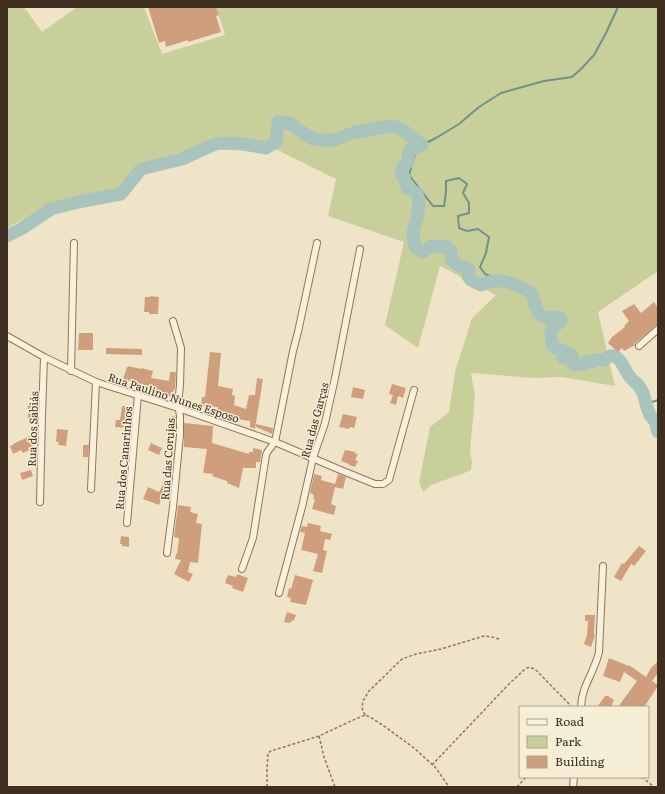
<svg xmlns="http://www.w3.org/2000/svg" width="665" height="794" font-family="Literata,serif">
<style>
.green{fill:#c9cf9b}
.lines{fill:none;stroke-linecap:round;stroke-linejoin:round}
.stream{stroke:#6f938a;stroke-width:2}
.river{stroke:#a9c4bc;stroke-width:13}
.building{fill:#cf9f7d}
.minor-casing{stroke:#8d765c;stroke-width:8}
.path{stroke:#8d765c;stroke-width:1.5;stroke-dasharray:3 2;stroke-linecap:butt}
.minor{stroke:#faf1dc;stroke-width:6}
.labels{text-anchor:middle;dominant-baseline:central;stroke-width:3;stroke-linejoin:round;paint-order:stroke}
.street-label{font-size:11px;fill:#3d2e20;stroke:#f7eed8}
</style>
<rect width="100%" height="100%" fill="#f0e4c8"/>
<!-- green -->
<path class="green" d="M7 7H24L42 32 77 7H144L162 54 225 35 216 7H658V271L598 312 615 386 561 377 534 378 471 373 475 396 470 452 472 461 471 470 462 474 431 485 423 492 419 482 430 427 449 412 455 372 472 318 496 295 440 266 418 348 385 325 404 242 328 216 336 179 263 143 216 139 182 153 139 163 118 189 49 205 7 228Z"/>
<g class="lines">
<!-- stream -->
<path class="stream" d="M503 281 485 274 480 267 486 253 489 237 478 229 467 231 459 228 458 216 469 213V203L463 193 467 184 459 178 446 181V192L444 206H433L409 175 415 154 422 145 436 138 459 124 479 107 501 93 544 81 572 77 581 69 594 55 606 33 618 7
M646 404 658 400"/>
<!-- river -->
<path class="river" d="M7 236 21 229 51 209 78 202 121 194 141 169 182 159 206 148 218 143 243 144 266 148 276 142 278 122 289 123 313 139 331 141 353 133 389 126 400 128 422 145 409 151 407 163 402 168 401 174 404 177 407 188C410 190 414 191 416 193 420 196 419 212 417 217 416 222 414 227 413 232 413 238 414 243 416 248L423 252 431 246 447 247 450 249 452 260 458 265 469 269 468 276 471 280 481 285C487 282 495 280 502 281 507 281 528 290 531 293 533 296 534 301 535 305 539 319 547 319 559 317L561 321 552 329 551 331 552 345C556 350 561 349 566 352L563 355V358H566L571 355H572V363L575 365 585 364 587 361 592 362 596 360H604C619 347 623 369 630 377 634 382 639 384 642 391 644 394 644 397 645 400 646 405 648 411 650 415 652 418 654 420 656 423 657 426 656 429 658 432"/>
</g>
<!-- building -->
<path class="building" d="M148 7H216L219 15 216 16 221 32 188 42V40L166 47 165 41 159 43Z
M150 296 159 297 158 314H149V312H144L145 297H150Z
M654 302 658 308V324L634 344 635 345 624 351 622 348 618 352 608 343 612 337 625 327 624 326 629 321 622 311 634 304 641 313Z
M79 333H93V350H78Z
M106 348 142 349V355L106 354Z
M210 352 221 353 218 386 233 389 232 395 235 396 234 405 246 409 249 395H255L257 378 263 379 255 429 250 427V421L235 419V421L217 415 218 407 201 406 202 397H205Z
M128 366 141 369V368L153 371 151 378 169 381 170 372H176L175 389H174L172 397 165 395 166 394 154 390 153 393 148 391 149 386 123 379 127 367H128Z
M392 384 406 388 403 398 398 396 396 405 390 403 393 395 389 394Z
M353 387 365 390 363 399 351 397Z
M35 403 36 409V419H28V404Z
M122 406 132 407 131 422H128V428L115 427 116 420H120Z
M343 414 357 417 354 428 350 427 349 429 339 427Z
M172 416 176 417 175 438 167 437 168 430 170 431Z
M184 423 213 426 212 443 249 454V452H253V448L262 450 260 462H256V468H243L239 488 227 483V481L212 476 213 474 203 473 207 449 184 447Z
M256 424 273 428 272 434 256 427Z
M57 429 68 430 66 446 58 445 59 442H56Z
M30 436 34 445 28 448 29 450 23 453 21 450 13 454 10 446 13 445V444Z
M151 443 162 448 159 455 148 450Z
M83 445H89L88 457H83Z
M345 450 356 452 355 454H358L355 460 358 461 355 467 349 465V464L341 461Z
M31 470 33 476 22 480 20 473Z
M314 474 322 476 321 480 335 484 338 474 346 477 343 489 335 487 331 504 336 506 334 515 312 509 315 500 313 499 314 496 313 495V494L310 493Z
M164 483 171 485 169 497 163 495 159 505 143 499 148 487 159 492Z
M178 505 191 507 190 512 198 514 196 523 202 524 198 563 190 562 188 572 193 574 189 582 174 574 181 560 175 559 176 554H177L179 538 174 537Z
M308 523 321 526 320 531 332 534 330 540 325 539 323 550 327 551 322 573 313 571 318 554 301 550 305 533 300 532 302 526 307 527Z
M121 536 129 537V547L122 546V544H120Z
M639 546 646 551 634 566 631 564 621 581 614 577 622 563 624 564Z
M237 574 248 578 243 592 232 588 233 586 225 583 228 575 236 577Z
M295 575 313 580 306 605 290 602 291 598 287 597 289 588 291 589Z
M287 612 296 615 294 620 289 623 284 622Z
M585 615H595L594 634 595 635 591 647 584 644 587 635 588 621H585Z
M609 658 629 666V665L646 677 651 668 658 661V673L652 681 658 685V686L644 707H618L637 681 624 672 620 682 603 676Z
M605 696H608L614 700 611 707H597Z"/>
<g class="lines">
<defs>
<path id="minor" d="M7 336 44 357 96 382 178 408 275 442 338 469 375 484H383L389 480 414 390
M639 346 658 329
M71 371 74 243
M91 489 96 382
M40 502 42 416 44 357
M127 523 138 395
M167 553 173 507 180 435V416L178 404 180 385 181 348 173 321
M242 569 253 538 266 455 268 451 275 442 293 351 298 332 317 243
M279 593 302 507 313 458 325 423 335 378 360 249
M581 707C582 688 589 681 595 664 597 660 598 656 599 652L603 566
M573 787 574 777"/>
</defs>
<!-- minor casing -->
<use href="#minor" class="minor-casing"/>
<!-- path -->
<path class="path" d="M365 715 362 708 363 701 369 691 402 659 416 654 441 649 484 636 492 637 499 639
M319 736 324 757 335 787
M432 765 509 684 525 669C530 666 533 668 537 671L572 707
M642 777 654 787
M267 787V769L268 753 271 751 319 736 351 721 365 715 370 717 384 726 414 748 436 768 449 787
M517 787 526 777"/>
<!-- minor -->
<use href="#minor" class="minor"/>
</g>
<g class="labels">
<!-- street labels -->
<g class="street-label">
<text transform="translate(174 397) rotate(18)">Rua Paulino Nunes Esposo</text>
<text transform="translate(314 420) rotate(-75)">Rua das Garças</text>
<text transform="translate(32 429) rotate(-88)">Rua dos Sabiás</text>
<text transform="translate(123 458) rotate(-85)">Rua dos Canarinhos</text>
<text transform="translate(167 459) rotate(-86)">Rua das Corujas</text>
</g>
</g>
<!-- border -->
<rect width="665" height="794" fill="none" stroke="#3d2e20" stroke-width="16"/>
<!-- legend -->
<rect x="519" y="706" width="130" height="72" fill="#f7eed8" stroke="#ada18e"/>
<rect x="527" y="719" width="20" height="6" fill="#faf1dc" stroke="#ada18e"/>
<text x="555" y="726" font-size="12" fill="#3d2e20">Road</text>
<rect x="527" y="736" width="20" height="12" fill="#c9cf9b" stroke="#ada18e"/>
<text x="555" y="746" font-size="12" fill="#3d2e20">Park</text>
<rect x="527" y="756" width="20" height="12" fill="#cf9f7d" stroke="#ada18e"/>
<text x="555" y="766" font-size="12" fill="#3d2e20">Building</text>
</svg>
